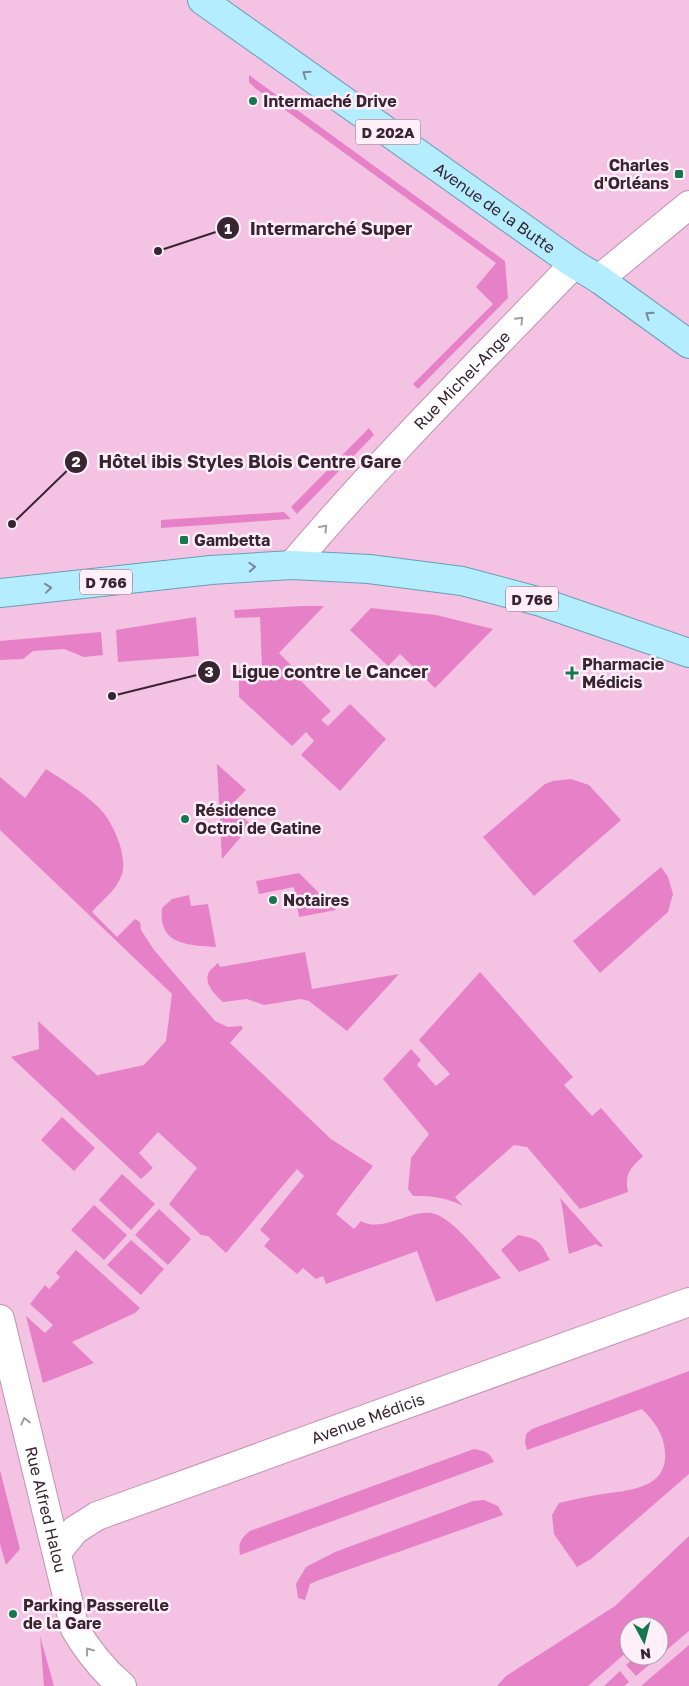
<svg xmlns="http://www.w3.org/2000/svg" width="689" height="1686" font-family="'Golos Text',sans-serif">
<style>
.green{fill:#e681c8}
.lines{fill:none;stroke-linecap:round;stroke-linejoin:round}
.minor-casing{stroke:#c293b2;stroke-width:30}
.primary-casing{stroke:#689fb6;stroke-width:30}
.minor{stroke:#fff;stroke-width:28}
.primary{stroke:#b4edfe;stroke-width:28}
.oneway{stroke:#768998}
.oneway2{stroke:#a59da2}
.poi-dot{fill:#16774e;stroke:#ffeff9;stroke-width:2}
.labels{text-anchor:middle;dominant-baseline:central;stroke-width:5;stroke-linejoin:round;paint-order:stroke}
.shield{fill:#ffeff9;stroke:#74626d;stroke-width:1}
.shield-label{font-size:15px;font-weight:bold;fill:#382531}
.poi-label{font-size:16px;font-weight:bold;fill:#382531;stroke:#ffeff9;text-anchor:start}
.street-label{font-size:16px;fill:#382531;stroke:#ffeff9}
.leader{fill:none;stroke:#382531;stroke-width:2}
.callout-dot{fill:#382531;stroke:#ffeff9;stroke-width:2}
.mark-label{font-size:15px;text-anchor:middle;font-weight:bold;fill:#fff}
.callout-label{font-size:18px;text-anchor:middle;font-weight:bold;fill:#382531;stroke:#ffeff9;stroke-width:5;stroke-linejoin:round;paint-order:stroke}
</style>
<rect width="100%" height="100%" fill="#f4c2e3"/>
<!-- green -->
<path class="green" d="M249 75 505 261 508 298 418 389 413 384 493 304 476 287 496 263 255 88 249 82Z
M369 428 374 435 297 514 291 507Z
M284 512 291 519 161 528V520Z
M302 606H324L279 653 300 674 297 677 331 711 321 720 328 726 350 704 386 739 340 791 301 755 314 741 306 732 292 746 239 697V670L262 668 260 617 235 618 234 610Z
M371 608 436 615 493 629 435 688 400 654 388 666 350 630Z
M196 617 199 656 118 662 116 630Z
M101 632 103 655 84 657 64 649 33 651 23 659 0 660V641Z
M217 764 246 790 231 805 251 825 222 859Z
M46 769C63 780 81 791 96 805 111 817 128 854 122 874 117 890 102 900 92 912L117 937 135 919 140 922 141 930 154 950 215 1021 228 1027 241 1026 243 1028 230 1043 331 1139 373 1166 336 1214 354 1229 361 1221C383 1234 413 1207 435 1214 455 1220 487 1262 501 1278L436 1302 417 1251 326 1284 323 1276 316 1279 303 1268 297 1274 264 1246 270 1239 260 1230 304 1176 297 1169 226 1253 208 1236 201 1235 169 1204 197 1168 158 1132 139 1153 153 1168 141 1179 13 1059 11 1057 39 1049 38 1021 99 1077 98 1075 144 1065 166 1041 172 994 0 830V777L25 798Z
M571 779 589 785 621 820 534 896 483 837 545 784 553 781Z
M661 867 668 877 673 894 668 912 600 973 573 941Z
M299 873 336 910 299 917 294 887 259 894 256 881Z
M189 895 191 906 208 904 216 947C187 945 158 945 162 908L172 899Z
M305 952 312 989 399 974 347 1031 309 1001 301 999 264 1005 247 999 223 1002C215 995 203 983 209 972 211 969 216 965 218 963L220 967Z
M480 972 573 1077 564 1085 592 1116 601 1108 643 1156C631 1168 624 1173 628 1192L580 1209 527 1147 514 1145 455 1197 463 1206C446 1197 432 1196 413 1196L408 1189 411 1158 429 1134 383 1079 411 1049 421 1060 417 1065 436 1086 450 1074 419 1040Z
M62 1117 95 1148 74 1171 41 1140Z
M122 1174 155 1204 131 1230 99 1200Z
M560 1198 603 1246 601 1247 596 1244 569 1254C565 1235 565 1216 560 1198Z
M94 1205 127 1235 104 1260 71 1230Z
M159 1209 191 1239 168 1265 135 1235Z
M518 1235C539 1239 540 1241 550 1260L519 1272 501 1250Z
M131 1240 164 1269 141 1295 107 1265Z
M76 1250 140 1308 135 1313 72 1342 94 1363 43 1383 26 1316 45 1333 53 1325 30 1304 45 1285 49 1289 60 1277 56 1273Z
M689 1371V1474L591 1559 577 1567 554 1534 552 1515 559 1503C571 1500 584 1497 596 1495 624 1490 668 1491 665 1452 664 1434 654 1421 642 1409L527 1450 525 1443 526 1434 532 1429Z
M474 1449C484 1451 490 1452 494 1462L240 1555C238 1543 241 1538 250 1531Z
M0 1470 20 1549 6 1565 0 1544Z
M484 1500 498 1506 503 1515 319 1580 310 1584 305 1600 298 1598 296 1584 306 1567 335 1552 473 1501Z
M689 1536V1631L636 1676 626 1665 636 1656H659V1626H629V1650L588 1686H497L506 1676 615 1606Z
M40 1636 54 1686H44Z
M689 1645V1686H641Z
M620 1671 629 1682 624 1686H604Z"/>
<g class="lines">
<defs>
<g id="minor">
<path d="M599 279 689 205"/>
<path id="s1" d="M292 565C381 460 479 363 574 264"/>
<path id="s2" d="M0 1319 75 1629C88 1651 102 1669 122 1686"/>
<path id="s3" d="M58 1551 75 1530 97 1516 689 1302"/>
</g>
<g id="primary">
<path id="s4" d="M202 0 574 264 599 279 689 344"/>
<path d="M0 593 211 570 292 565 369 569 462 581 541 602 689 653"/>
</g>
</defs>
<!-- minor casing -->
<use href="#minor" class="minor-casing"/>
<!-- primary casing -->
<use href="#primary" class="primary-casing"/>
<!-- minor -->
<use href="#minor" class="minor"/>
<!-- primary -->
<use href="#primary" class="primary"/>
</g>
<!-- one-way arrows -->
<defs><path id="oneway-chevron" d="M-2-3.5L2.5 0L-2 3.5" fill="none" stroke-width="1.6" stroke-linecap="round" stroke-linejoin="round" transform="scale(1.25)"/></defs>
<g class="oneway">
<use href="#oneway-chevron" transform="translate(306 74) rotate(-145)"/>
<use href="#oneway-chevron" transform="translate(649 315) rotate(-145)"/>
<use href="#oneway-chevron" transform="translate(252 567) rotate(-3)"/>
<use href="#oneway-chevron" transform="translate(48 588) rotate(-6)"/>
</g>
<g class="oneway2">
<use href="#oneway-chevron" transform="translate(520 320) rotate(-46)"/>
<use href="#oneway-chevron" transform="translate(324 528) rotate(-48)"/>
<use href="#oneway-chevron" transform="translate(25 1421) rotate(-104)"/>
<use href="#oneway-chevron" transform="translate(89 1651) rotate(-126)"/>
</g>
<!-- markers -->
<g class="poi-dot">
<circle cx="253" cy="101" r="5"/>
<rect x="674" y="169" width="10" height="10" rx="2.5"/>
<rect x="179" y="535" width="10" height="10" rx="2.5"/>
<path d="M569.5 665.5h5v5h5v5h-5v5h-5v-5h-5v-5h5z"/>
<circle cx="185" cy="819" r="5"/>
<circle cx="273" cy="900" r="5"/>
<circle cx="13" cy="1614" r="5"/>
</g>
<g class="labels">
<!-- shield labels -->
<g class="shield">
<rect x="355.5" y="119.5" width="65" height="25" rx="4"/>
<rect x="80" y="569.5" width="52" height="25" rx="4"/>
<rect x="506" y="586.5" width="52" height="25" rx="4"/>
</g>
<g class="shield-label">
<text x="388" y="132">D 202A</text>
<text x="106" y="582">D 766</text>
<text x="532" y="599">D 766</text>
</g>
<!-- poi labels -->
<g class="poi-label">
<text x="263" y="101">Intermaché Drive</text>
<text x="669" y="165" text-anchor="end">Charles<tspan x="669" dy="18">d'Orléans</tspan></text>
<text x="194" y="540">Gambetta</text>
<text x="582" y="664">Pharmacie<tspan x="582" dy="18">Médicis</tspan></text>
<text x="195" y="810">Résidence<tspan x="195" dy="18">Octroi de Gatine</tspan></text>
<text x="283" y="900">Notaires</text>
<text x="23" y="1605">Parking Passerelle<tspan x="23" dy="18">de la Gare</tspan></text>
</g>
<!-- street labels -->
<g class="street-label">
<text stroke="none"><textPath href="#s4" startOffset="359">Avenue de la Butte</textPath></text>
<text stroke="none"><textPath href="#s1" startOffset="251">Rue Michel-Ange</textPath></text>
<text stroke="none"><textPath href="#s3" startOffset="341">Avenue Médicis</textPath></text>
<text stroke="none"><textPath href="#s2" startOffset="196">Rue Alfred Halou</textPath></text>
</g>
</g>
<!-- callouts -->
<path class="leader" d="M158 251L228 228M12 524L76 462M112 696L209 672"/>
<g class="callout-dot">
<circle cx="158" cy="251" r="5"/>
<circle cx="12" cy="524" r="5"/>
<circle cx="112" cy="696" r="5"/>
<circle cx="228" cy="228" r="12"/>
<circle cx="76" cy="462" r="12"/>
<circle cx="209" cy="672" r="12"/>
</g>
<g class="mark-label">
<text x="228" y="234">1</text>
<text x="76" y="467">2</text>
<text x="209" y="677">3</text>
</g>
<g class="callout-label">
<text x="331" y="235">Intermarché Super</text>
<text x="250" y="468">Hôtel ibis Styles Blois Centre Gare</text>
<text x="330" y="678">Ligue contre le Cancer</text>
</g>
<!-- north arrow -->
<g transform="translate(644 1641) rotate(173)"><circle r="24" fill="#ffeff9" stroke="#af9ea9"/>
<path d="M0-4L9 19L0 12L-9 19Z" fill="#16774e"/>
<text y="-8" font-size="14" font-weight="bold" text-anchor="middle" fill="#382531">N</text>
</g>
</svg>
